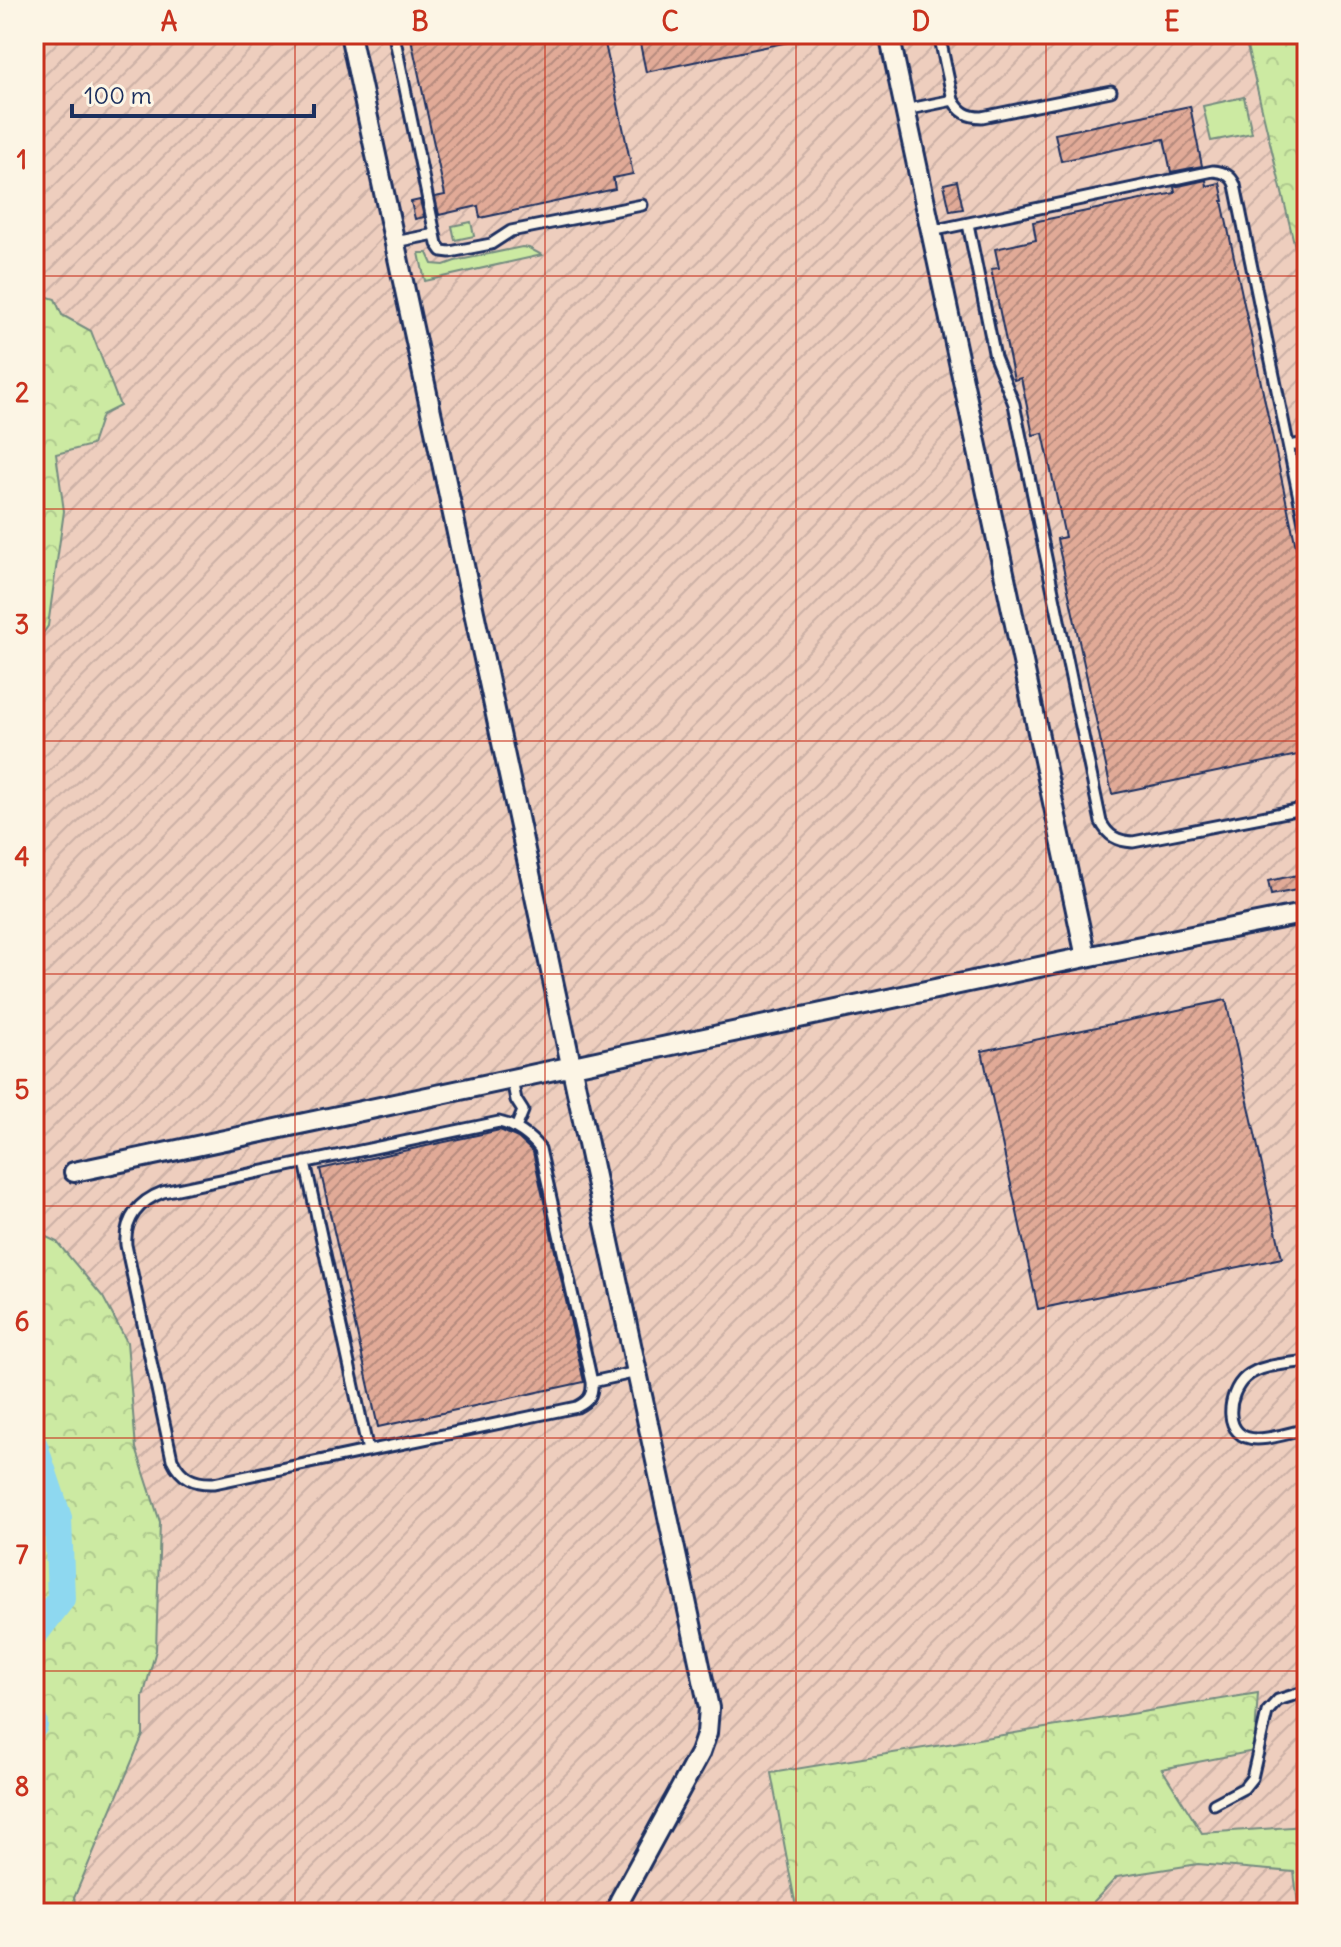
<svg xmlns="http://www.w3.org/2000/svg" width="1341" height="1947" font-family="Delius,sans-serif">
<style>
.industrial{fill:url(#industrial-furrows)}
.grass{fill:#cceaa2;stroke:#748c80;stroke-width:2}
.forest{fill:url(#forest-crowns);stroke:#748c80;stroke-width:2}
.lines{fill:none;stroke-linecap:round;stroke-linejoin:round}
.river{stroke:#8ed8f0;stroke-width:28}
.building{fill:url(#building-hatch);stroke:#1b2f5e;stroke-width:2}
.lane-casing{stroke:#1b2f5e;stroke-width:15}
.street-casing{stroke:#1b2f5e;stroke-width:24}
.lane{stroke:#fcf5e5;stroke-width:9}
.street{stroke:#fcf5e5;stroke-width:18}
.grid{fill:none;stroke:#c8321e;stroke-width:2;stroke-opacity:0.55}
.neatline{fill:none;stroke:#c8321e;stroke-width:3}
.grid-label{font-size:26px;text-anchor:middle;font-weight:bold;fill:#c8321e}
</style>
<defs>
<pattern id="industrial-furrows" width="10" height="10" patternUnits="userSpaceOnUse" patternTransform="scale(2)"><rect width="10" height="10" fill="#eecebe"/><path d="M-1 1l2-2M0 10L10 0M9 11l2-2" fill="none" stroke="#ccb1a6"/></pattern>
<pattern id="forest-crowns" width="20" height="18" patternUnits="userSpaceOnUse" patternTransform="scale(2)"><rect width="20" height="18" fill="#cceaa2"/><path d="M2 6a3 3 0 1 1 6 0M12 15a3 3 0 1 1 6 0" fill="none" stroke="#afc98e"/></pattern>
<pattern id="building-hatch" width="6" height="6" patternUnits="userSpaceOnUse" patternTransform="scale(2)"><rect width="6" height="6" fill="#e1aa97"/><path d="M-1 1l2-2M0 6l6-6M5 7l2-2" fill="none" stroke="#b68b7e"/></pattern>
</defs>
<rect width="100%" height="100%" fill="#f4dece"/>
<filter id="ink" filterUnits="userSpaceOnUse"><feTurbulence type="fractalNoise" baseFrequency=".0125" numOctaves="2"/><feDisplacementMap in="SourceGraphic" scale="16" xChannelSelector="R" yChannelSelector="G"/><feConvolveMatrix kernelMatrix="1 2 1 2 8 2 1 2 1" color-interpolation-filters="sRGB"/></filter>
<g filter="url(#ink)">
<!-- industrial -->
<path class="industrial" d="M34 34H1244L1307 297V1913H78L74 1898 143 1735V1697L156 1649 160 1522 136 1448 127 1342 102 1297 57 1242 34 1231V646L48 626 64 511 56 454 91 331 62 315 55 299 34 294Z"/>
<!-- grass -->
<path class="grass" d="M1244 97 1252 133 1211 141 1203 106Z
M471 222 474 236 455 240 452 226Z
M522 247 529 248 542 255 425 281 419 253H427L432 264 444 265 455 261Z"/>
<!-- forest -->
<path class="forest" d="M1244 34H1307V297Z
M35 293 55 299 62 315 91 331 120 406 102 415 92 445 56 454 64 511 48 626 34 646Z
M34 1231 57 1242 103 1297 127 1342 136 1448 160 1522 156 1650 143 1697V1735L74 1898 78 1913H34Z
M1258 1693 1254 1751 1162 1769 1202 1833 1307 1826V1913H1299L1294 1872 1198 1864 1117 1877 1083 1913H797L771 1773Z"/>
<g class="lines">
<!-- river -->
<path class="river" d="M34 1446 58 1518 61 1599 34 1634
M34 1723V1725"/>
</g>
<!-- building -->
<path class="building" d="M410 34H603L633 174 613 178 615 189 480 218 478 206 439 215 435 197 445 195Z
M638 34H798V40L646 72Z
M1190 106 1202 166 1171 172 1164 139 1061 161 1055 134Z
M1206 180 1207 186 1220 183 1224 201H1222L1307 598V753L1112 794 1057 539 1065 537 1043 433 1033 435 1021 378 1014 380 991 269 999 268 995 249 1036 240 1033 222 1175 193 1174 187Z
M957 181 963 209 950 211 944 184Z
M420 200 424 217 415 219 411 202Z
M1307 873V888L1271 895 1268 881Z
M1226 1000 1282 1258 1038 1309 982 1051Z
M500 1130 518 1138 533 1152 584 1382 378 1427 320 1169Z"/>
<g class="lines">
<defs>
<path id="lane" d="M939 34 953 100C960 112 967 117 982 117L1111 91
M394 35 437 244 442 251 450 252 491 244 511 231 642 205
M905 110 953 100
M968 224 995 357 1014 404 1101 822C1108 836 1117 841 1133 842L1307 808
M931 231 1213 171C1224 172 1231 175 1235 185L1307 537
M395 242 435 234
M1289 446 1307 443
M512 1080 516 1100 523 1111 516 1128
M499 1122C515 1125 531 1137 540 1149L592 1382C593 1395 589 1401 577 1407L214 1483C194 1484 181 1478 172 1459L126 1245C124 1219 139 1201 163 1192Z
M305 1162 368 1451
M1307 1361C1289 1364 1261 1364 1246 1377 1226 1394 1222 1439 1257 1439 1272 1439 1292 1432 1307 1429
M592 1382 637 1372
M1214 1804 1244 1788 1252 1778 1267 1712 1278 1700 1307 1691"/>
<path id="street" d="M350 34 709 1708 707 1733 700 1753 620 1900 615 1913
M889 34 1086 957
M74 1172 1086 957 1307 913"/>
</defs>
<!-- lane casing -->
<use href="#lane" class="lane-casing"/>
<!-- street casing -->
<use href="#street" class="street-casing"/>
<!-- lane -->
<use href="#lane" class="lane"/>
<!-- street -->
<use href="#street" class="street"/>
</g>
</g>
<!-- grid -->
<path class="grid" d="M295 34V1913M545 34V1913M796 34V1913M1046 34V1913M34 276H1307M34 509H1307M34 741H1307M34 974H1307M34 1206H1307M34 1438H1307M34 1671H1307"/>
<!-- margin -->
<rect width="1341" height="1947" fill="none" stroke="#fcf5e5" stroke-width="88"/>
<!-- scale -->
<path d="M72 104v12h242v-12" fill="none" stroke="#1b2f5e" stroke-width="4"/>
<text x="84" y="104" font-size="24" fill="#1b2f5e" stroke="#fcf5e5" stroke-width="6" paint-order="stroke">100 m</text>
<rect x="44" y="44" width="1253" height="1859" class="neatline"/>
<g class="grid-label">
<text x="169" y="31">A</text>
<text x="420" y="31">B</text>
<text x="670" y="31">C</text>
<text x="921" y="31">D</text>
<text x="1172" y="31">E</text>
<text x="22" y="169">1</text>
<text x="22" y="402">2</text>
<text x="22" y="634">3</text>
<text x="22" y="866">4</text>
<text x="22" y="1099">5</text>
<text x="22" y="1331">6</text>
<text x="22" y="1564">7</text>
<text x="22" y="1796">8</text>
</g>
</svg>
